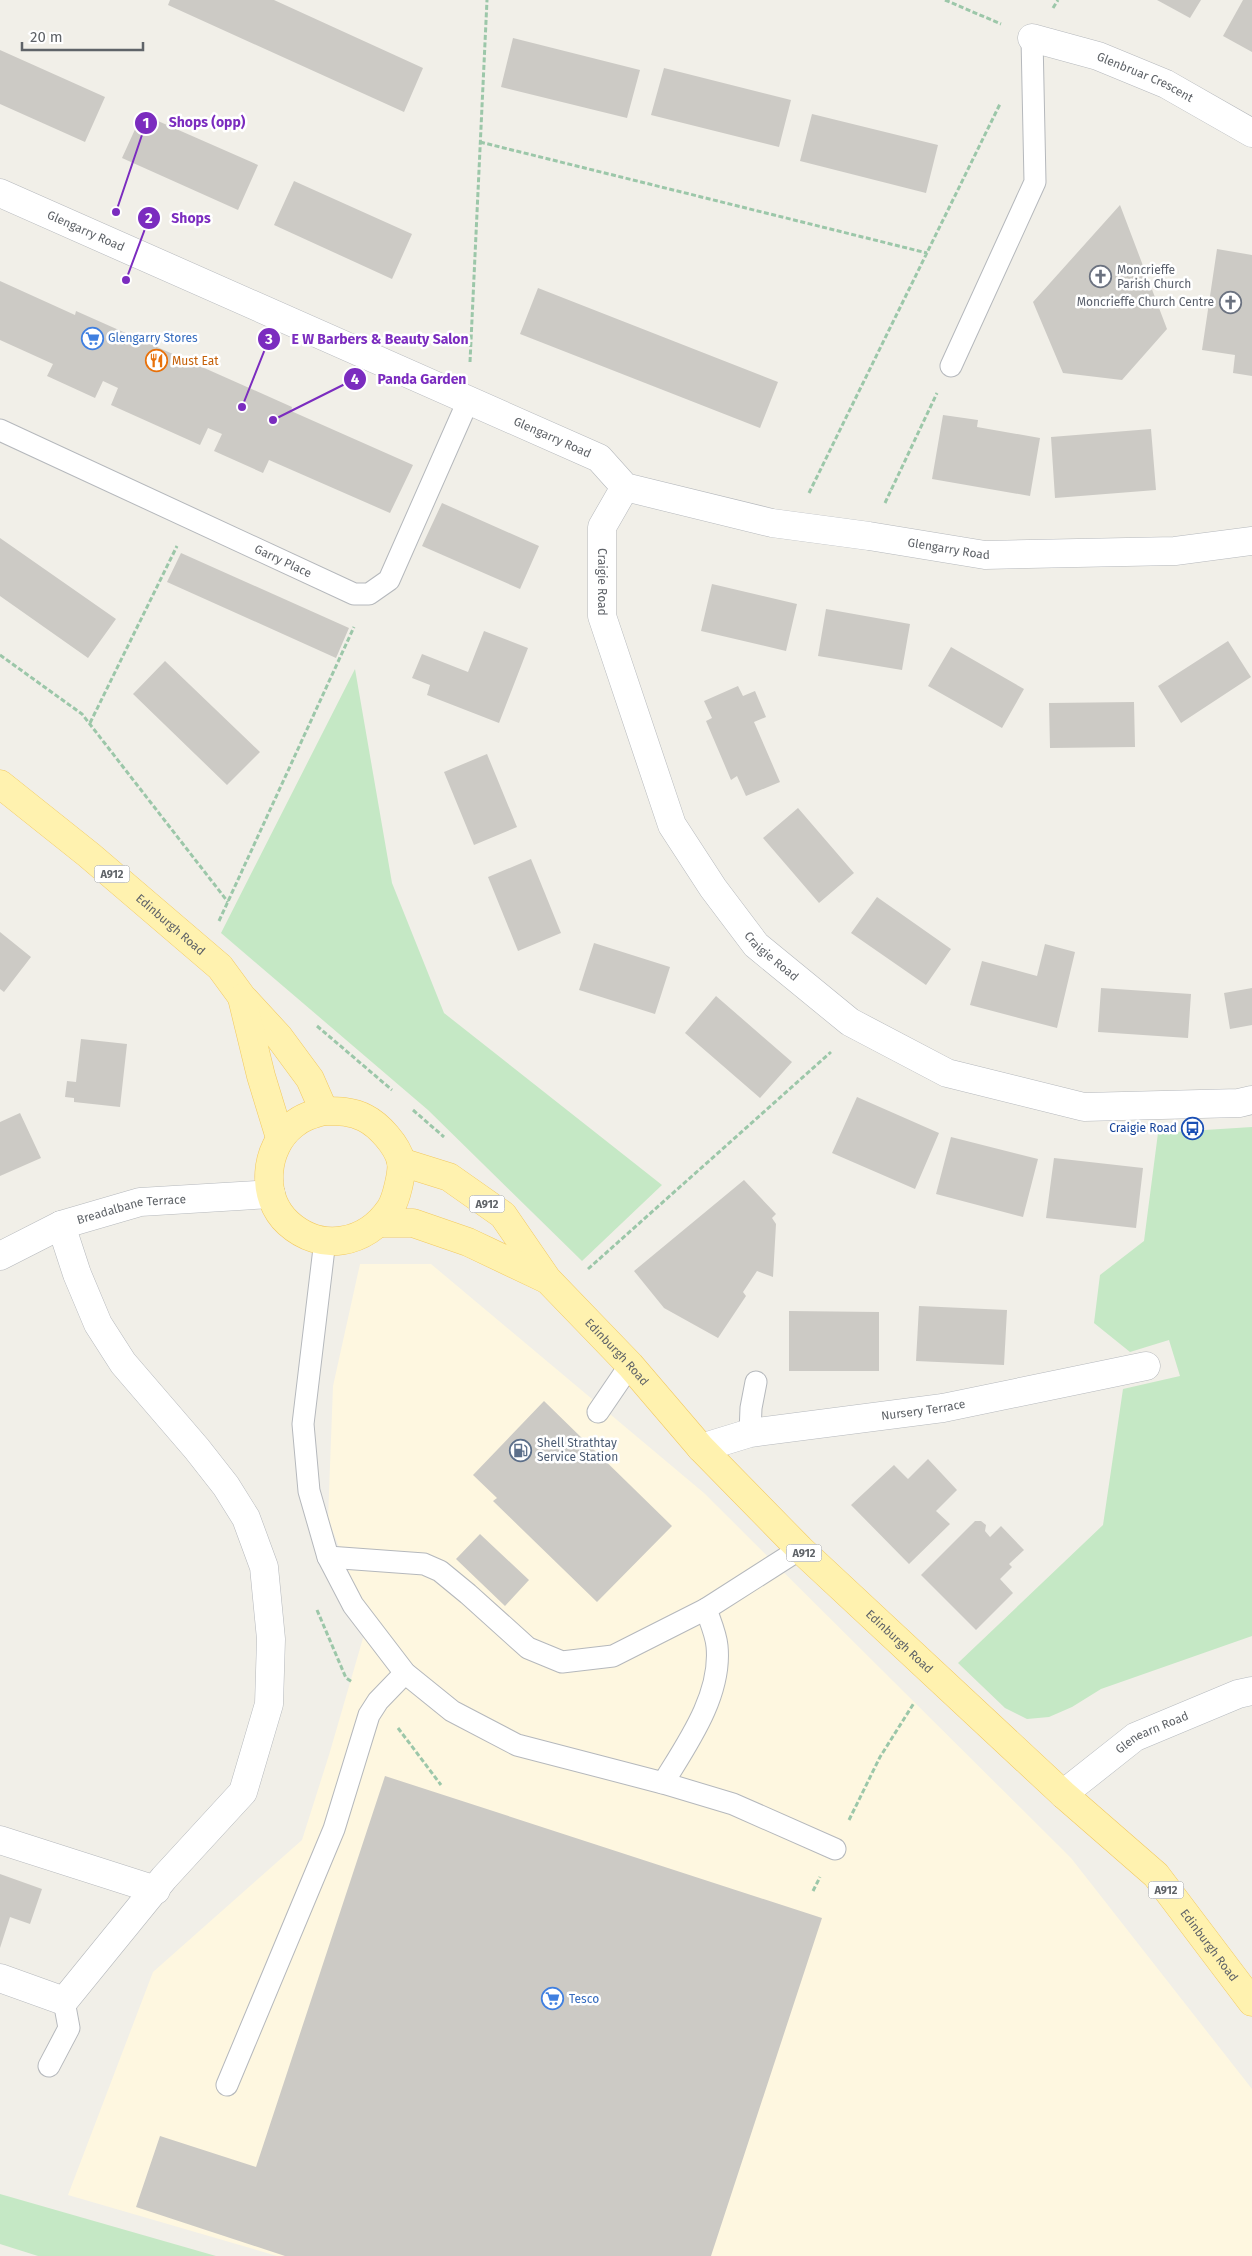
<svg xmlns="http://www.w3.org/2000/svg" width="1252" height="2256" font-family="'Fira Sans',sans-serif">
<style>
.commercial{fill:#fef7e0}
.green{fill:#c5e8c5}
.building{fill:#cccac5}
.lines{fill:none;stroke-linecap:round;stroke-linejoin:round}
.lane-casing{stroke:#b5b8bc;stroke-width:23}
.street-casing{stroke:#b5b8bc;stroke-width:29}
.secondary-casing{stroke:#b6babf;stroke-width:29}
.primary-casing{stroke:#f2c960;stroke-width:29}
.path{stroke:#9cc7a9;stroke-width:3;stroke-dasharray:5 2.5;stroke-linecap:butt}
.lane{stroke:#fff;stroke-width:21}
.street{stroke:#fff;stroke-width:28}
.secondary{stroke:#fff;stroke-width:28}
.primary{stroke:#fff2af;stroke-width:28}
.labels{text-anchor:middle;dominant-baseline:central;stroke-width:5;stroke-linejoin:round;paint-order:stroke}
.shield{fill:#fff;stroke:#8f9295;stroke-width:1}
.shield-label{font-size:11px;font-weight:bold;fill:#5f6368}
.street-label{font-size:12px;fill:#5f6368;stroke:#fff}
.worship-label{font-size:12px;fill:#5b616d;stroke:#fff;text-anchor:start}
.shop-label{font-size:12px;fill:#366cbe;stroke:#fff;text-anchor:start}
.food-label{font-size:12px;fill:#c56008;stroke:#fff;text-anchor:start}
.transit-label{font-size:12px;fill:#164399;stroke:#fff;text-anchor:end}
.service-label{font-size:12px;fill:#4e5e75;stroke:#fff;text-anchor:start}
.leader{fill:none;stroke:#7b2cbf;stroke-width:2}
.callout-dot{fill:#7b2cbf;stroke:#fff;stroke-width:2}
.mark-label{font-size:15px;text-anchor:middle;font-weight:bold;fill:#fff}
.callout-label{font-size:14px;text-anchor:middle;font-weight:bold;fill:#7b2cbf;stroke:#fff;stroke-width:5;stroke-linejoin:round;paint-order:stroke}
</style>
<rect width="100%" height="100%" fill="#f1efe8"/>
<!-- commercial -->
<path class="commercial" d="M360 1264H431L704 1493 1071 1858 1252 2089V2256H277L68 2195 153 1972 302 1840 329 1755 368 1621 328 1519 333 1386Z"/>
<!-- green -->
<path class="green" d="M355 669 392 883 444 1013 662 1185 582 1261 428 1110 221 933Z
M1252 1127V1636L1101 1689 1072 1707 1049 1717 1027 1719 1005 1708 958 1663 1103 1525 1123 1389 1180 1376 1169 1340 1130 1352 1094 1323 1100 1275 1144 1241 1158 1133Z
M0 2194 216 2256H38L0 2244Z"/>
<!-- building -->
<path class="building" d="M170 0H274L423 68 404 112 168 5Z
M1157 0H1201L1190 18Z
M1243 0H1252V52L1223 36Z
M513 38 640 70 627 118 501 87Z
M0 50 105 97 85 142 0 104Z
M664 68 791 100 779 147 651 115Z
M142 114 258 165 238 210 122 158Z
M812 114 938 145 926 193 800 161Z
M294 181 412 234 392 279 274 225Z
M1120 205 1167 329 1122 380 1063 373 1033 302Z
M1217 249 1252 255V376L1233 373 1235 355 1202 350Z
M0 281 75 315 76 311 292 407 291 411 413 465 390 513 269 460 263 473 214 451 222 434 208 428 200 445 111 405 118 388 103 381 95 398 47 376 53 364 0 340Z
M538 288 778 382 760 428 520 334Z
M943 415 978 420 977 427 1040 438 1030 496 932 479Z
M1151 429 1156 490 1055 498 1051 437Z
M442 503 539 546 520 589 422 546Z
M0 538 116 619 88 658 0 596Z
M181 553 349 628 336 658 167 582Z
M712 584 797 604 786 651 701 631Z
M826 609 910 624 902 670 818 656Z
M484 631 528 648 499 723 427 695 430 685 412 678 422 654 468 672Z
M1228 641 1251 677 1181 723 1158 686Z
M951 647 1024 689 1002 728 928 686Z
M165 661 260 752 227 785 133 694Z
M738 686 743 696 755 691 766 717 754 722 780 782 746 796 737 776 731 780 706 721 712 718 704 701Z
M1134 702 1135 747 1050 748 1049 703Z
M487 754 517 827 474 845 444 772Z
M798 808 854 873 819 903 763 838Z
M531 859 561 933 518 951 488 877Z
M877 897 951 949 926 985 851 933Z
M0 932 31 957 4 992 0 989Z
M594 943 670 967 655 1014 579 990Z
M1045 944 1075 952 1057 1028 970 1005 982 961 1037 976Z
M1101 988 1191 994 1188 1038 1098 1032Z
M1252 988V1025L1230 1029 1224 993Z
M716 996 792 1062 760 1098 685 1033Z
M81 1039 127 1044 120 1107 74 1102V1098L65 1097 67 1081 76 1082Z
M857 1097 939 1133 915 1189 832 1153Z
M20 1113 41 1158 0 1176V1122Z
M951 1137 1038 1159 1023 1217 936 1194Z
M1054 1158 1143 1168 1136 1228 1046 1218Z
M744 1180 776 1214 772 1218 776 1224 773 1277 757 1271 743 1292 746 1296 718 1338 664 1308 634 1271Z
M919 1306 1007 1310 1004 1365 916 1361Z
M789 1311 879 1312V1371H789Z
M544 1401 672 1526 597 1602 493 1501 497 1498 473 1475Z
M928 1459 957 1490 936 1511 950 1524 909 1564 851 1505 894 1465 908 1479Z
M975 1521H981L986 1525 985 1531 990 1537 1001 1526 1024 1550 1009 1564 1012 1567 1000 1579 1013 1593 976 1630 921 1575Z
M480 1534 529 1580 505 1606 456 1559Z
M385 1776 822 1918 711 2256H285L136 2207 160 2136 256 2167Z
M0 1874 42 1889 30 1924 10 1917 0 1948Z"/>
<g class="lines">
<defs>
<g id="lane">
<path d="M951 366 1035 182 1032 38"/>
<path id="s1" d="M0 430 354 594H369L389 580 468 401"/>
<path d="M325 1240 303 1424 309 1491 328 1557 353 1605 405 1673 452 1711 517 1745 663 1783 733 1804 835 1849"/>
<path d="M598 1412 630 1365"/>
<path d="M750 1433 751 1408 756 1382"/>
<path d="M328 1557 424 1564 440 1571 468 1594 528 1648 562 1662 613 1656 706 1609 800 1549"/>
<path d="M663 1783C687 1744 722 1695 717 1646 716 1634 710 1621 706 1609"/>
<path d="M49 2066 69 2028 64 2001"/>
<path d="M227 2085 334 1829 369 1715 378 1701 405 1673"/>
</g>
<g id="street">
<path id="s2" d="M1032 38 1098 56 1166 84 1252 133"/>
<path id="s3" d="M0 193 599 458 625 487 772 523 869 536 985 555 1175 551 1252 541"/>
<path id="s4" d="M625 487 602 527V616L672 825 713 888 756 945 850 1022 947 1073 1084 1107 1239 1103 1252 1100"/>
<path id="s5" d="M0 1256 61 1225 140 1202 271 1194"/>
<path id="s6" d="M701 1448 750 1433 943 1408 1146 1366"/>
<path d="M0 1840 156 1890"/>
<path d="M0 1978 64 2001 164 1878 243 1792 269 1704 271 1639 264 1567 246 1518 226 1486 197 1449 123 1363 98 1324 77 1274 61 1225"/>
</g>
<g id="secondary">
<path id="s7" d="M1063 1794 1135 1737 1238 1694 1252 1691"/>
</g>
<g id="primary">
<path id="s8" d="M0 784 89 855 220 967 242 997 279 1037 310 1079 324 1111"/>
<path d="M242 998 261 1076 280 1138"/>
<path d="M324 1111C338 1111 352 1111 365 1118 379 1125 397 1145 401 1161 403 1172 396 1200 390 1209 366 1244 321 1253 288 1223 260 1197 264 1148 293 1125 302 1117 313 1114 324 1111Z"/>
<path id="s9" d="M401 1162 449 1177 503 1215 547 1279 630 1365 701 1448 800 1549 1063 1794 1156 1875 1252 2002"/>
<path d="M380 1223H413L468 1242 546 1279"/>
</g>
</defs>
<!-- lane casing -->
<use href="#lane" class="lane-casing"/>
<!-- street casing -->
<use href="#street" class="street-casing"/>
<!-- secondary casing -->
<use href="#secondary" class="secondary-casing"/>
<!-- primary casing -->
<use href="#primary" class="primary-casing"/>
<!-- path -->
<path class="path" d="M945 0 1001 24
M1053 8 1058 0
M480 142 927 253
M470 362 487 0
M809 493 1000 104
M885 503 937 393
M0 655 82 714 228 902
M90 723 177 546
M219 921 354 627
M317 1026 392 1090
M413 1110 444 1137
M588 1269 831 1052
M317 1610 346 1678 352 1682
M398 1728 441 1785
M849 1820 880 1757 914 1703
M813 1891 820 1877"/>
<!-- lane -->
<use href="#lane" class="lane"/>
<!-- street -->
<use href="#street" class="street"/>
<!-- secondary -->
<use href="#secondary" class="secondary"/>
<!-- primary -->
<use href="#primary" class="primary"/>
</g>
<!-- icons -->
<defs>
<symbol id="church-ring" viewBox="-11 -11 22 22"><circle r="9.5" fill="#fff" stroke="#6b7280" stroke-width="1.5"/><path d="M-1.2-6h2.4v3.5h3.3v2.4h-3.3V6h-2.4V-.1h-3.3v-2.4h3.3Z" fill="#6b7280"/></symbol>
<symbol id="supermarket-ring" viewBox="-11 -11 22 22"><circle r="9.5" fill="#fff" stroke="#3f7fe0" stroke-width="1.5"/><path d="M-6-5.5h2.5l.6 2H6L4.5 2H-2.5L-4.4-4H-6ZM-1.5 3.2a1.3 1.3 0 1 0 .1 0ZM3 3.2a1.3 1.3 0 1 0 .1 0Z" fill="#3f7fe0"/></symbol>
<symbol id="restaurant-ring" viewBox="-11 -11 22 22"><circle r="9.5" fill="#fff" stroke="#e8710a" stroke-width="1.5"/><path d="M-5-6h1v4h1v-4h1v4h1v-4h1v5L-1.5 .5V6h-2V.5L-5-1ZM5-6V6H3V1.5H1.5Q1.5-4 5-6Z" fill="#e8710a"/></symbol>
<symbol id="bus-ring" viewBox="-11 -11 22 22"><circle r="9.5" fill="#fff" stroke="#1a4fb4" stroke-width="1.5"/><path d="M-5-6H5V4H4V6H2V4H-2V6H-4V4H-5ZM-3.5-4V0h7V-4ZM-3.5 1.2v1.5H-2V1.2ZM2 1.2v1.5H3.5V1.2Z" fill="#1a4fb4"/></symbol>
<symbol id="fuel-ring" viewBox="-11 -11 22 22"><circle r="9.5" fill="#fff" stroke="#5c6f8a" stroke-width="1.5"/><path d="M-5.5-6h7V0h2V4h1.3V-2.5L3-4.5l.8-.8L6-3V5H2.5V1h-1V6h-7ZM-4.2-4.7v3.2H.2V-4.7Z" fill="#5c6f8a"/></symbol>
</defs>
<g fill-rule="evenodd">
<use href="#church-ring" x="1088" y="264" width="25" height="25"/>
<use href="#church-ring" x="1218" y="290" width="25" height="25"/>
<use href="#supermarket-ring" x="80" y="326" width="25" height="25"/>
<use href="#restaurant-ring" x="144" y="348" width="25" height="25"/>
<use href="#bus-ring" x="1180" y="1116" width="25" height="25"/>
<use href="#fuel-ring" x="508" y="1438" width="25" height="25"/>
<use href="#supermarket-ring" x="540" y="1986" width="25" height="25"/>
</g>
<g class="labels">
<!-- shield labels -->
<g class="shield">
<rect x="94.5" y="865.5" width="35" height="17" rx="4"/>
<rect x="469.5" y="1195.5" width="35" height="17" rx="4"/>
<rect x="786.5" y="1544.5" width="35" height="17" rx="4"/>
<rect x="1148.5" y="1881.5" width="35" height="17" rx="4"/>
</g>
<g class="shield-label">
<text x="112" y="874">A912</text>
<text x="487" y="1204">A912</text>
<text x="804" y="1553">A912</text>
<text x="1166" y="1890">A912</text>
</g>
<!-- street labels -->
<g class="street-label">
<text stroke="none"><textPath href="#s2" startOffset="120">Glenbruar Crescent</textPath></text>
<text stroke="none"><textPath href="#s3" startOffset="94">Glengarry Road</textPath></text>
<text stroke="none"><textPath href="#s3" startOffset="604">Glengarry Road</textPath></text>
<text stroke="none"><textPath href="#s3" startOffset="1024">Glengarry Road</textPath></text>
<text stroke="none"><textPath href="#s1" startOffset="312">Garry Place</textPath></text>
<text stroke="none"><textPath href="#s4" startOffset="101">Craigie Road</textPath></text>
<text stroke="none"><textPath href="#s8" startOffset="221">Edinburgh Road</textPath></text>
<text stroke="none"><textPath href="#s4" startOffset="521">Craigie Road</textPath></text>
<text stroke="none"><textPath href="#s5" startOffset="141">Breadalbane Terrace</textPath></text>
<text stroke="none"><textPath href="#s9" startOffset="295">Edinburgh Road</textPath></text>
<text stroke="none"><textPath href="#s6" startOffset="226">Nursery Terrace</textPath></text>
<text stroke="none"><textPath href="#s9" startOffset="700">Edinburgh Road</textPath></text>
<text stroke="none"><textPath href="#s7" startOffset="109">Glenearn Road</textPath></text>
<text stroke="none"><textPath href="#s9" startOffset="1135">Edinburgh Road</textPath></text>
</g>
<!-- worship labels -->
<g class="worship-label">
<text x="1117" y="270">Moncrieffe<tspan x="1117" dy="14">Parish Church</tspan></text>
<text x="1214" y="302" text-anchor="end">Moncrieffe Church Centre</text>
</g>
<!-- shop labels -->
<g class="shop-label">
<text x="108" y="338">Glengarry Stores</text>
<text x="569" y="1999">Tesco</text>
</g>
<!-- food labels -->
<g class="food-label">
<text x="172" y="361">Must Eat</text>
</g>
<!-- transit labels -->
<g class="transit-label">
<text x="1177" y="1128">Craigie Road</text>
</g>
<!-- service labels -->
<g class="service-label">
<text x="537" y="1443">Shell Strathtay<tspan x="537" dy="14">Service Station</tspan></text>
</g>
</g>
<!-- callouts -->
<path class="leader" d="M116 212L146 123M126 280L149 218M242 407L269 339M273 420L355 379"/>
<g class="callout-dot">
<circle cx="116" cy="212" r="5"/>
<circle cx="126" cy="280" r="5"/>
<circle cx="242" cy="407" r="5"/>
<circle cx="273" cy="420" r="5"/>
<circle cx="146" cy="123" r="12"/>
<circle cx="149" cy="218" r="12"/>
<circle cx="269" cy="339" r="12"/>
<circle cx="355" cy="379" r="12"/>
</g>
<g class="mark-label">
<text x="146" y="128">1</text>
<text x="149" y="223">2</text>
<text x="269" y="344">3</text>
<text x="355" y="384">4</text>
</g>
<g class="callout-label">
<text x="207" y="127">Shops (opp)</text>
<text x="191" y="223">Shops</text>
<text x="380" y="344">E W Barbers &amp; Beauty Salon</text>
<text x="422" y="384">Panda Garden</text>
</g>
<!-- scale -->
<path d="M22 42v8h121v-8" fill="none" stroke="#5f6368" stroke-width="2.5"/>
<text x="30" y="42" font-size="15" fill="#5f6368" stroke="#ffffff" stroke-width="4" paint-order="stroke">20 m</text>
</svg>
